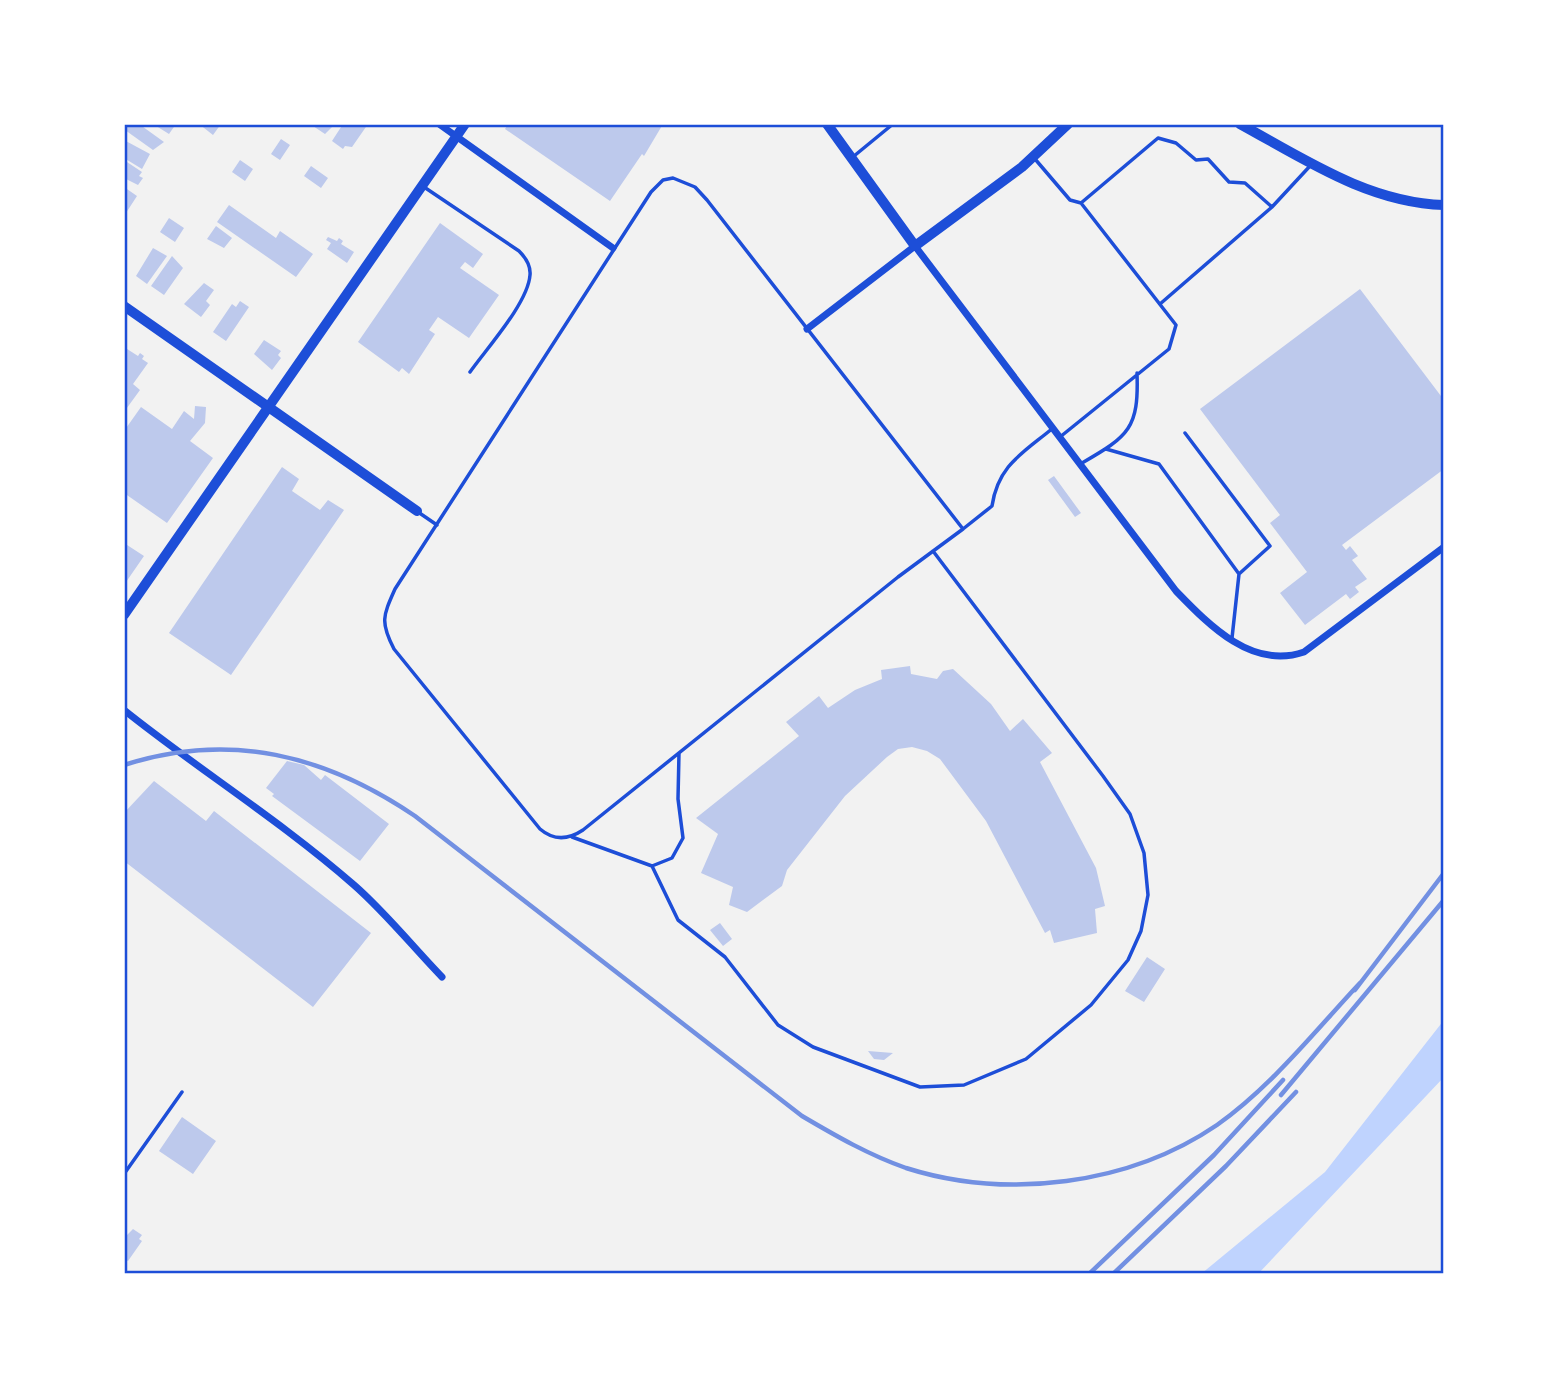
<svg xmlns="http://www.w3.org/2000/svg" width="1568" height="1398" font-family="'Work Sans',sans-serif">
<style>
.water{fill:#bfd3fe}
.building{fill:#bdc9ec}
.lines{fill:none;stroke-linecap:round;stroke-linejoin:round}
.service{stroke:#1d4ed8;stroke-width:3.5}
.minor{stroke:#1d4ed8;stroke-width:7}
.tertiary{stroke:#1d4ed8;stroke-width:10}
.rail{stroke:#7290e2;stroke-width:4.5}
.neatline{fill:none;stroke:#1d4ed8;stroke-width:2.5}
</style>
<rect width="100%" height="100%" fill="#f2f2f2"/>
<!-- water -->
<path class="water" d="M1444 1020V1077L1258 1274H1201L1325 1172Z"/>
<!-- building -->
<path class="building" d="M129 124H139L164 142 153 150 125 130Z
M153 124H176L169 134Z
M199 124H221L213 135Z
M310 124H335L325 134Z
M343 124H368L352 147 345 146 343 149 332 141Z
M508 124H663L644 156 642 154 610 201 505 129Z
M281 139 290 145 280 160 271 154Z
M124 140 150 154 142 169 124 158Z
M124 160 142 172 139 176 143 178 138 185 124 178Z
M240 160 253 169 245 181 232 172Z
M311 166 328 178 321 188 304 176Z
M124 187 137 196 124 216Z
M229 205 276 238 280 231 313 254 296 277 217 222Z
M169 218 184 228 175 242 160 232Z
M440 223 483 254 473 268 465 262 460 268 499 295 469 338 438 317 429 330 435 334 409 374 402 368 399 372 358 342Z
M216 226 232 238 224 248 207 239Z
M328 237 337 241 339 238 343 241 341 244 354 252 347 263 327 249 331 243 326 240Z
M153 248 167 256 147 284 136 276Z
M172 256 183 268 164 295 151 286Z
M204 283 214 290 206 301 210 305 201 317 184 304Z
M1360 289 1444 400V469L1342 545 1346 550 1350 546 1358 556 1352 560 1367 579 1355 587 1359 592 1350 599 1346 594 1305 625 1280 593 1307 572 1270 523 1280 515 1200 409Z
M240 301 249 307 226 341 213 332 232 304 236 307Z
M264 340 281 351 278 355 281 358 272 370 254 354Z
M124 347 138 356 140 353 144 356 142 359 148 363 133 384 140 390 124 412Z
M195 406 206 407 205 423 190 441 213 458 167 523 124 493V431L141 407 172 429 184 411 194 419Z
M282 467 299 479 292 491 320 510 328 500 344 510 231 675 169 633Z
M1054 476 1081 513 1075 517 1048 480Z
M124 543 144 556 124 585Z
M910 666 911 674 937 679 943 671 953 669 991 704 1010 731 1023 719 1052 753 1040 762 1096 868 1105 906 1095 909 1097 933 1054 943 1050 930 1045 933 986 821 940 759 927 751 912 747 898 749 887 757 845 796 787 870 782 886 747 912 729 905 733 887 701 873 718 834 696 818 799 736 786 722 819 696 828 708 855 690 882 679 881 670Z
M287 761 304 765 321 780 325 775 389 824 360 861 272 796 274 794 266 788Z
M154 781 206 821 214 811 371 933 313 1007 124 861V813Z
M720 923 732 939 723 946 710 930Z
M1147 957 1165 969 1144 1002 1125 991Z
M868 1051 893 1053 884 1060 874 1059Z
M182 1117 216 1141 193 1174 159 1151Z
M133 1229 142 1235 139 1239 142 1241 128 1261 124 1259V1238Z"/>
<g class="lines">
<!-- service -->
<path class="service" d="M854 156 893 124
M1035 159 1070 200 1081 203 1158 138 1176 143 1196 160 1208 159 1229 182 1245 183 1272 207
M673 178 695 187 707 200 963 529 898 577 583 830C568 840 554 841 540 829L394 649C380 622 383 616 395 589L651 192 663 180Z
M424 187 519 251C526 258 531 265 530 275 528 303 487 348 470 372
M1160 304 1272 207 1310 166
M1185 433 1270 546 1239 574
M1060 437 1169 349 1176 325 1081 203
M1106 449 1159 464 1239 574 1232 638
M1082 463C1129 436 1139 428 1137 373
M418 512 437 525
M963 529 992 506C998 465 1023 453 1053 428
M572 837 652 866 672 858 683 838 678 799 679 753
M652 866 678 920 725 957 778 1025 813 1047 920 1087 964 1085 1026 1059 1091 1005 1128 960 1141 931 1148 895 1144 853 1130 814 1103 776 933 551
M124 1174 182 1092"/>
<!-- minor -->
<path class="minor" d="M439 124 613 248
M807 329 915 246 1176 591C1209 625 1252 670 1304 652L1444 547
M124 710C199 770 281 821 354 885 385 912 413 947 442 977"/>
<!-- tertiary -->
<path class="tertiary" d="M827 124 915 246 1022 167 1068 124
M1240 124C1304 159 1369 203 1444 205
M124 306 417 511
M124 615 465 124"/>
<!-- rail -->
<path class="rail" d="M124 765C230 731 325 755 415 816L802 1116C836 1136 869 1155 906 1168 1007 1200 1129 1185 1217 1125 1272 1086 1315 1031 1360 983
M1355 990 1444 873
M1281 1095 1444 900
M1089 1274 1214 1155 1283 1080
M1113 1274 1226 1166 1296 1092"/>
</g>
<!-- border -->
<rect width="1568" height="1398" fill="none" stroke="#ffffff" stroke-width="252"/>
<rect x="126" y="126" width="1316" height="1146" class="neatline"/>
</svg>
